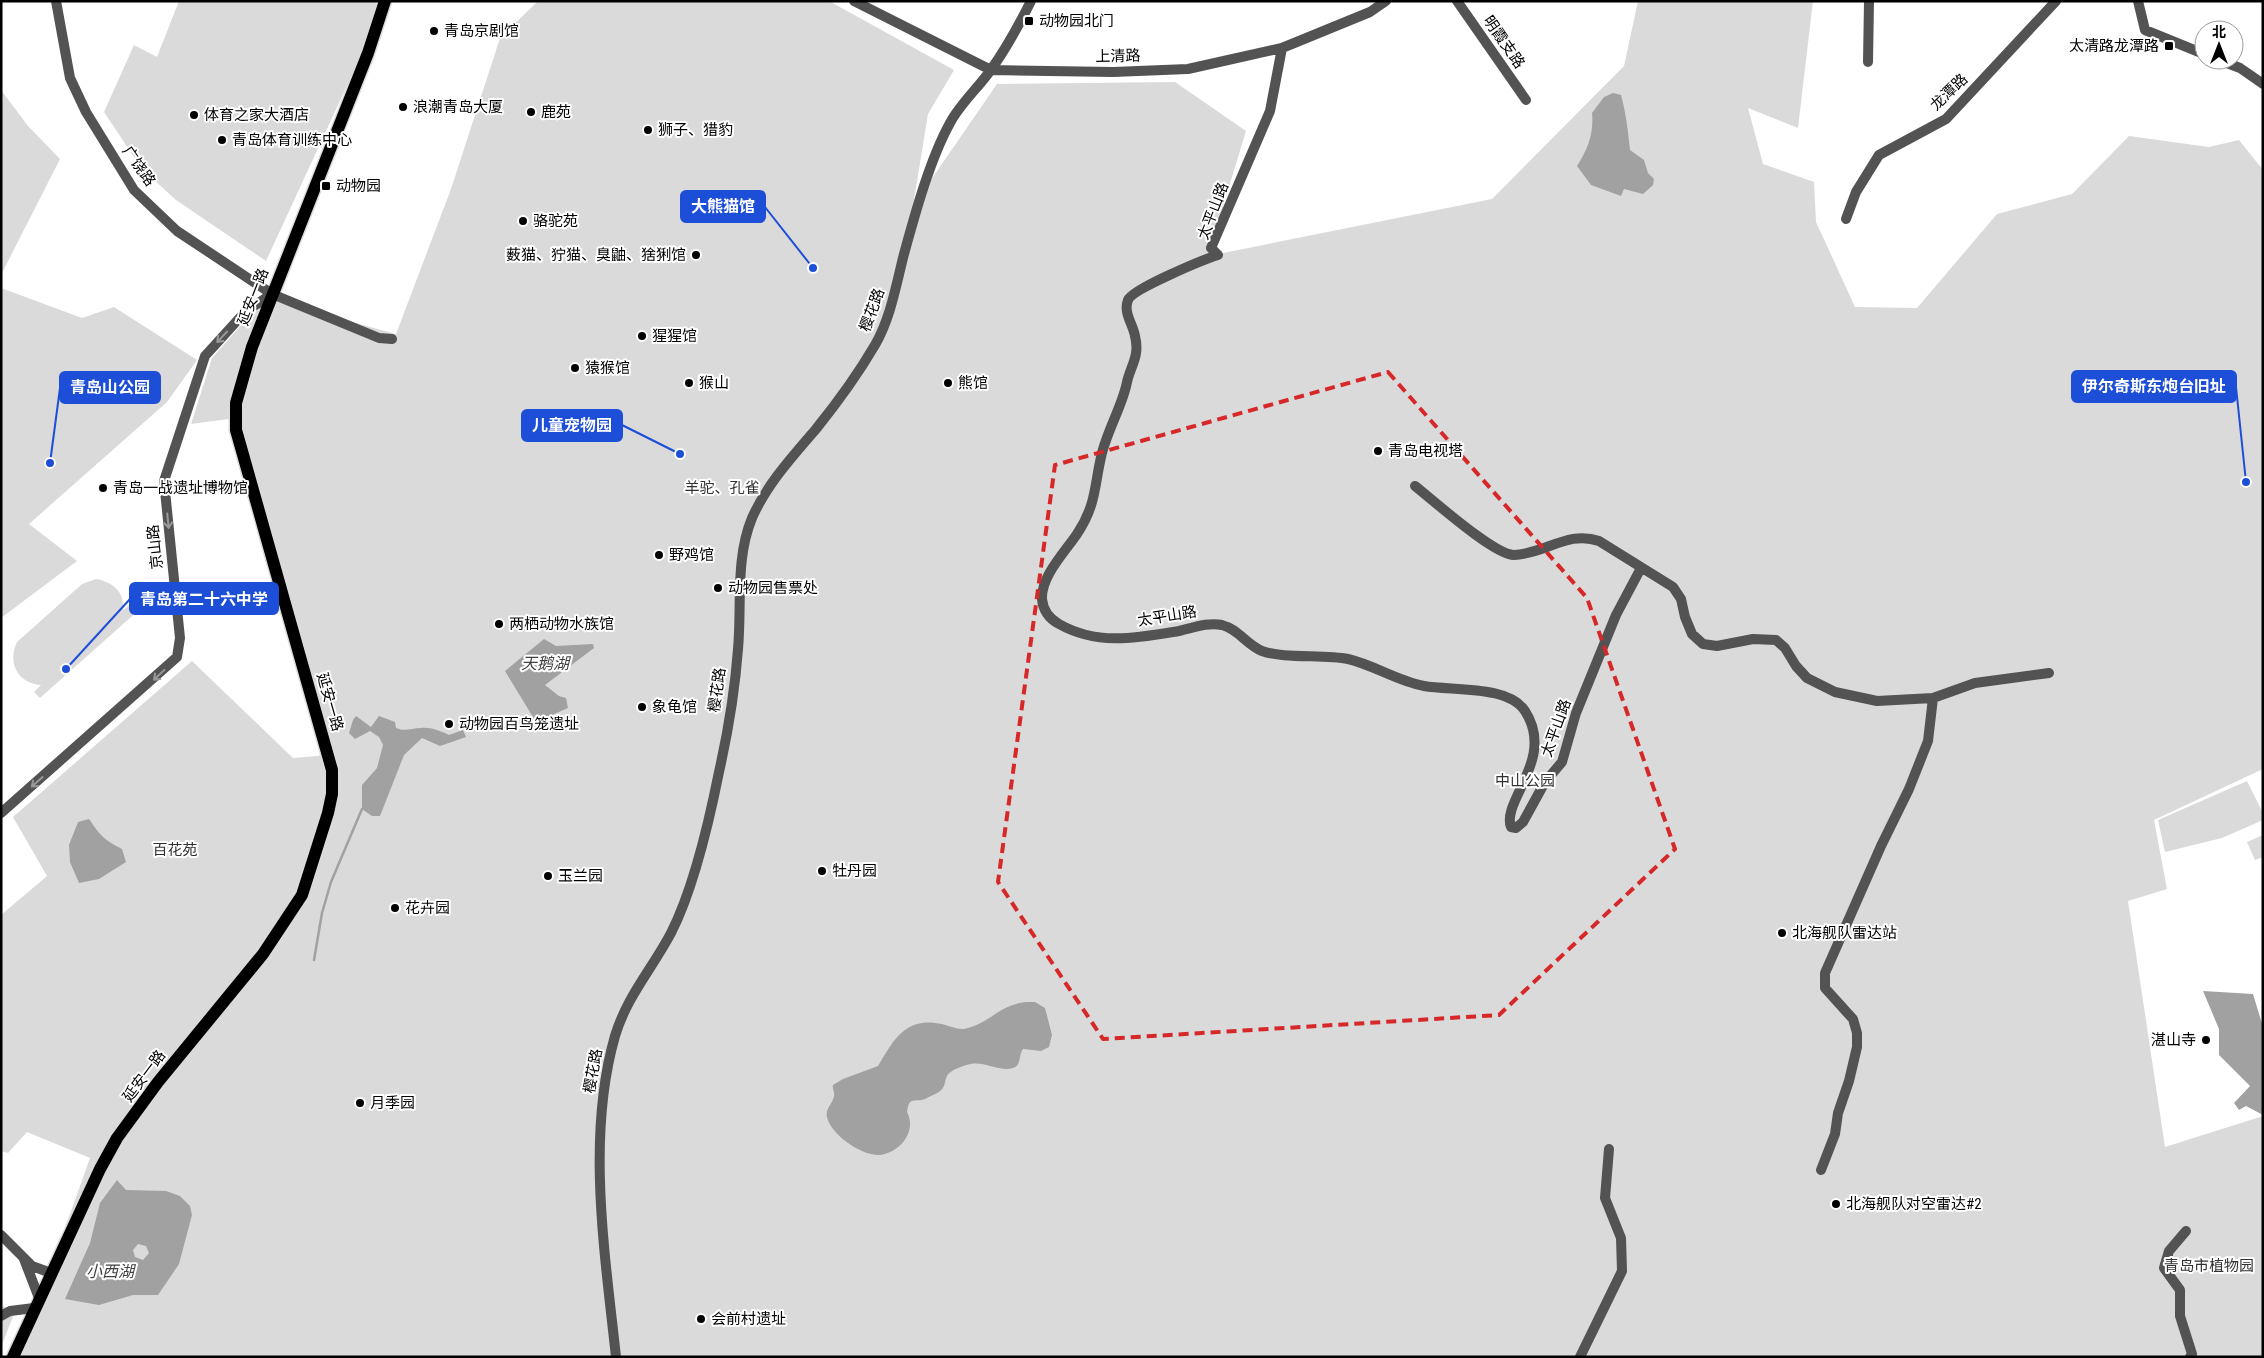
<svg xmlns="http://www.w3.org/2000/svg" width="2264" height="1358" font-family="'Roboto Condensed','Noto Sans SC',sans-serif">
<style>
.green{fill:#dadada}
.water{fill:#a1a1a1;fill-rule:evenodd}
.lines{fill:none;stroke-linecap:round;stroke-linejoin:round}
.stream{stroke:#a1a1a1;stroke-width:2.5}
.major-casing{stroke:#dbdbdb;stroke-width:15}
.minor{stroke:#535353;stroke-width:10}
.major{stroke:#000;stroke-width:12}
.oneway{stroke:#989898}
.marked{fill:none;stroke:#d62828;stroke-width:4;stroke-dasharray:10 6;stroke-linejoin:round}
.poi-dot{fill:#000;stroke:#fff;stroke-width:2}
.labels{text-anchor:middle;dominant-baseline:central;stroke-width:4;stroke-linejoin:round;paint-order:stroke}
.poi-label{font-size:15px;fill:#000;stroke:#fff;text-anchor:start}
.street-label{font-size:15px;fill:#000;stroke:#fff}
.park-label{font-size:15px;fill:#313131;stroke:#fff}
.water-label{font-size:16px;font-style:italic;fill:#424242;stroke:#fff}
.leader{fill:none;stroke:#1d4ed8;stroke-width:2}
.callout-dot{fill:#1d4ed8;stroke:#fff;stroke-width:2}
.callout{fill:#1d4ed8;stroke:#1d4ed8;stroke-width:2}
.callout-label{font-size:16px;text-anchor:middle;font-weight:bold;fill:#fff}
</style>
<rect width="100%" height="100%" fill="#fff"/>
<!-- green -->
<path class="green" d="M179 1H379L363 51 266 261 176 200 142 169 104 112 134 45 157 57Z
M538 1H829L954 70 928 114 913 206 997 84 1175 82 1246 131 1208 256 1492 199 1624 66 1638 1H1813L1798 128 1748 108 1763 164 1814 182 1816 222 1855 307 1917 308 1997 214 2072 194 2129 136 2209 147 2239 140 2263 170V769L2154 820 2167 889 2128 901 2165 1147 2263 1116V1357H19L90 1158 27 1132 8 1153 1 1151V915L47 876 13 817 192 661 293 758 318 756 325 753 236 418 191 424 212 358 251 314 275 301 396 334 451 189 500 38Z
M1 90 28 126 60 159 1 275Z
M1 288 82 318 114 307 197 360 167 402 29 524 77 561 1 618Z
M96 579C113 582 125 592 123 610L133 602 140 609 40 698 34 692 41 685C18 683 7 663 17 642L82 584Z
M2247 781 2263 813V820L2222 838 2165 852 2158 820Z
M2263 835V857L2255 860 2247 842Z
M1 1306 16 1309 1 1347Z"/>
<!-- water -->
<path class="water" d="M1613 93 1621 95C1626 113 1628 131 1630 150L1644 160 1648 173 1654 179 1653 185 1643 194 1624 189 1621 196 1591 185 1577 166C1588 149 1594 133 1592 113L1604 97Z
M544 639 556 646 593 644 594 648 545 685 559 696 566 698 568 708 536 722 505 671Z
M356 716 371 727 379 716 395 722 396 728C406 732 411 728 421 728 431 727 440 731 449 735L463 730 466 737 440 746 422 738 404 755 380 816H372L362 809V785L377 768 383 745 379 737 370 731 355 739 349 733 353 720Z
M89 819C100 835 104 840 122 849L126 862 99 879 79 883 70 862 69 845 78 822Z
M2203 991 2253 994 2263 1027V1115L2246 1106 2239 1110 2234 1103 2250 1086 2219 1055V1029Z
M1027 1002H1035L1045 1008 1052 1035 1049 1047 1041 1051 1023 1049C1018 1056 1022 1065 1013 1068 1000 1072 984 1061 971 1064 964 1065 950 1070 947 1076 944 1082 946 1087 939 1092 935 1094 929 1097 925 1099 915 1103 909 1095 907 1112 916 1129 904 1148 885 1154 867 1160 831 1136 827 1117 825 1108 833 1104 834 1096 835 1092 832 1089 833 1085L843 1079 878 1066C894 1039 906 1016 942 1024 950 1026 960 1031 968 1028 993 1021 998 1005 1027 1002Z
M117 1180 126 1190 166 1191 180 1196 190 1206 192 1215 179 1264 158 1295H133L99 1305 65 1299 90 1243 100 1203ZM138 1244 146 1246 149 1253 143 1260 135 1257 133 1250Z"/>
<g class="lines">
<!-- stream -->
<path class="stream" d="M314 960 322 913 331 882 362 809"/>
<defs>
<path id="major" d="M13 1357 100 1169 117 1138 158 1082 263 954 302 895 328 813 332 794V770L242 451 236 430V403L252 347 368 53 385 1"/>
</defs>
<!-- major casing -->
<use href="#major" class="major-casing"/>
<!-- minor -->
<path class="minor" d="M56 1 70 78 86 112 134 190 177 231 272 294 379 338 392 339
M854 1 991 70 1113 72 1188 69 1282 48 1370 12 1386 1
M1457 1 1526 100
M2138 1 2145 30 2204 54
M2219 60 2240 68 2263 84
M1868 62 1869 1
M1846 219 1856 192 1879 155 1946 119 2056 1
M1218 255C1205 259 1132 289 1128 300 1123 313 1133 324 1135 336 1140 356 1131 365 1127 382 1123 404 1108 429 1102 453 1094 485 1097 504 1077 534 1065 552 1041 576 1042 599 1043 611 1050 619 1059 624 1098 646 1137 638 1179 631 1193 628 1207 622 1222 625 1238 629 1247 645 1262 651 1284 659 1324 654 1348 659 1374 665 1397 681 1424 686 1452 691 1508 685 1525 711 1556 759 1501 801 1511 827L1516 828 1523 822 1545 782 1562 762 1576 713 1616 615 1641 568
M1218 255 1211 248 1270 111 1282 48
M1415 486C1433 500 1494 555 1514 555 1545 554 1568 530 1599 541L1673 587 1681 599 1685 617 1692 634 1703 644 1717 646 1753 639 1776 640 1785 648 1796 666 1807 678 1835 692 1877 701 1933 698 1975 683 2049 673
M1 813 177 657 180 638 164 481 205 356 245 312 272 294
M1821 1170 1835 1134 1838 1113 1849 1081 1857 1047V1033L1853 1019 1825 988V973L1881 846 1909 789 1928 741 1933 698
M2186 1231 2169 1251 2164 1268 2180 1290V1316L2192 1354 2190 1357
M1 1235 32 1266 51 1273
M24 1259 39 1298
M1 1316 10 1311 34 1308
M616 1357C605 1254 586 1137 615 1036 627 996 652 969 671 933 694 888 709 822 719 772 728 732 735 690 738 649 742 606 735 559 752 518 767 484 792 457 816 429 837 403 858 374 875 345 891 317 896 285 904 254 915 214 930 159 950 123 960 104 978 88 990 71 1006 49 1019 25 1031 1
M1580 1357 1622 1271 1621 1238 1605 1198 1609 1149"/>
<!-- major -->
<use href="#major" class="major"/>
</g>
<!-- one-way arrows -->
<defs><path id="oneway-shaft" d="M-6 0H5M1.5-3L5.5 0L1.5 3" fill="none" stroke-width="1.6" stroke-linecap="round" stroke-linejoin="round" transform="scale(1.25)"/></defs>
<g class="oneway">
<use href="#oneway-shaft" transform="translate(222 337) rotate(133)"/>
<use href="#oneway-shaft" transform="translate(168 521) rotate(84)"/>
<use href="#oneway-shaft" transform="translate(159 675) rotate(137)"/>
<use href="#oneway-shaft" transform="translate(37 782) rotate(139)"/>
</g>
<!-- marked area -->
<path class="marked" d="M1388 372 1587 598 1675 849 1499 1015 1103 1039 998 882 1055 465Z"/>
<!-- markers -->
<g class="poi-dot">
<rect x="1024" y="16" width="10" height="10" rx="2.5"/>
<circle cx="434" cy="31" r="5"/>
<rect x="2164" y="41" width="10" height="10" rx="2.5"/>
<circle cx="403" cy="107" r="5"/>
<circle cx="531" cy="112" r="5"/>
<circle cx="194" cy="115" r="5"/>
<circle cx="648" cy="130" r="5"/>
<circle cx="222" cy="140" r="5"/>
<rect x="321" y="181" width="10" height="10" rx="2.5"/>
<circle cx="523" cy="221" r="5"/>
<circle cx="696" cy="255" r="5"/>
<circle cx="642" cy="336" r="5"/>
<circle cx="575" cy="368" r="5"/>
<circle cx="689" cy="383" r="5"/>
<circle cx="948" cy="383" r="5"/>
<circle cx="1378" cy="451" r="5"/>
<circle cx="103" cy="488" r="5"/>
<circle cx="659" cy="555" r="5"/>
<circle cx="718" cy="588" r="5"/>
<circle cx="499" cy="624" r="5"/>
<circle cx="642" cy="707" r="5"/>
<circle cx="449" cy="724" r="5"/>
<circle cx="822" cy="871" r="5"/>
<circle cx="548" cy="876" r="5"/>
<circle cx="395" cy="908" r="5"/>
<circle cx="1782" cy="933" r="5"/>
<circle cx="2206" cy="1040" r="5"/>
<circle cx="360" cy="1103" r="5"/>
<circle cx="1836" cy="1204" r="5"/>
<circle cx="701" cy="1319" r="5"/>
</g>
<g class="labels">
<!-- poi labels -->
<g class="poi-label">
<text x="1039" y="21">动物园北门</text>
<text x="444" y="31">青岛京剧馆</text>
<text x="2159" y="46" text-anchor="end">太清路龙潭路</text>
<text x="413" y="107">浪潮青岛大厦</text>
<text x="541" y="112">鹿苑</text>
<text x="204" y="115">体育之家大酒店</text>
<text x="658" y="130">狮子、猎豹</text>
<text x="232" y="140">青岛体育训练中心</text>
<text x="336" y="186">动物园</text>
<text x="533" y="221">骆驼苑</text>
<text x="686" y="255" text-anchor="end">薮猫、狞猫、臭鼬、猞猁馆</text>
<text x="652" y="336">猩猩馆</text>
<text x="585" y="368">猿猴馆</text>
<text x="699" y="383">猴山</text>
<text x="958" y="383">熊馆</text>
<text x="1388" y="451">青岛电视塔</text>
<text x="113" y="488">青岛一战遗址博物馆</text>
<text x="669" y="555">野鸡馆</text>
<text x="728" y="588">动物园售票处</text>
<text x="509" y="624">两栖动物水族馆</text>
<text x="652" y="707">象龟馆</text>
<text x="459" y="724">动物园百鸟笼遗址</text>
<text x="832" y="871">牡丹园</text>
<text x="558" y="876">玉兰园</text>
<text x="405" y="908">花卉园</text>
<text x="1792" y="933">北海舰队雷达站</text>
<text x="2196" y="1040" text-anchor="end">湛山寺</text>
<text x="370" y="1103">月季园</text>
<text x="1846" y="1204">北海舰队对空雷达#2</text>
<text x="711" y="1319">会前村遗址</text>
</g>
<!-- street labels -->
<g class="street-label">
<text transform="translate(1504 42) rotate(55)">明霞支路</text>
<text transform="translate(1118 56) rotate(-1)">上清路</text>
<text transform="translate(1949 92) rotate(-44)">龙潭路</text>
<text transform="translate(139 166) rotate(55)">广饶路</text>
<text transform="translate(1213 211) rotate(-69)">太平山路</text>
<text transform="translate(253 297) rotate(-69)">延安一路</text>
<text transform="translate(872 310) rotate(-70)">樱花路</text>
<text transform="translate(155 547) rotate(-96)">京山路</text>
<text transform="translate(1167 616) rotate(-9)">太平山路</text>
<text transform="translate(717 690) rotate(-82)">樱花路</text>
<text transform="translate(330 702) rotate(74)">延安一路</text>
<text transform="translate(1556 728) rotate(-70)">太平山路</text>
<text transform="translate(593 1071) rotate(-80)">樱花路</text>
<text transform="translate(144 1076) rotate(-53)">延安一路</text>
</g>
<!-- park labels -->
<g class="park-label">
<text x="722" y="488">羊驼、孔雀</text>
<text x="1525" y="781">中山公园</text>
<text x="175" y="850">百花苑</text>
<text x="2209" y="1266">青岛市植物园</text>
</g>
<!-- water labels -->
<g class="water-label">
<text x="545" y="663">天鹅湖</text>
<text x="110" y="1271">小西湖</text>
</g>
</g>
<!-- callouts -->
<path class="leader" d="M813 268L765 207M2246 482L2236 387M50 463L60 388M680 454L622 425M66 669L130 599"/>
<g class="callout-dot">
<circle cx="813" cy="268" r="5"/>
<circle cx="2246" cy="482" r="5"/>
<circle cx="50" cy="463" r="5"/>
<circle cx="680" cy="454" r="5"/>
<circle cx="66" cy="669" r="5"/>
</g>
<g class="callout">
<rect x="681" y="191" width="84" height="31" rx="5"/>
<rect x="2072" y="371" width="164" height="31" rx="5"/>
<rect x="60" y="372" width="100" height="31" rx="5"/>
<rect x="522" y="410" width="100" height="31" rx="5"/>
<rect x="130" y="583" width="148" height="31" rx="5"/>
</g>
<g class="callout-label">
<text x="723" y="212">大熊猫馆</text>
<text x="2154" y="392">伊尔奇斯东炮台旧址</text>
<text x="110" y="393">青岛山公园</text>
<text x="572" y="431">儿童宠物园</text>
<text x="204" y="605">青岛第二十六中学</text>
</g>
<!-- border -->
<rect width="2264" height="1358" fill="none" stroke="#000000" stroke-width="5"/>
<!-- north arrow -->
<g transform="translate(2219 45)"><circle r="24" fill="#ffffff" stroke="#999999"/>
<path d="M0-4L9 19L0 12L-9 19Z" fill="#000000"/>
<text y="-8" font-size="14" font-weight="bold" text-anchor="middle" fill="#000000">北</text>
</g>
</svg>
